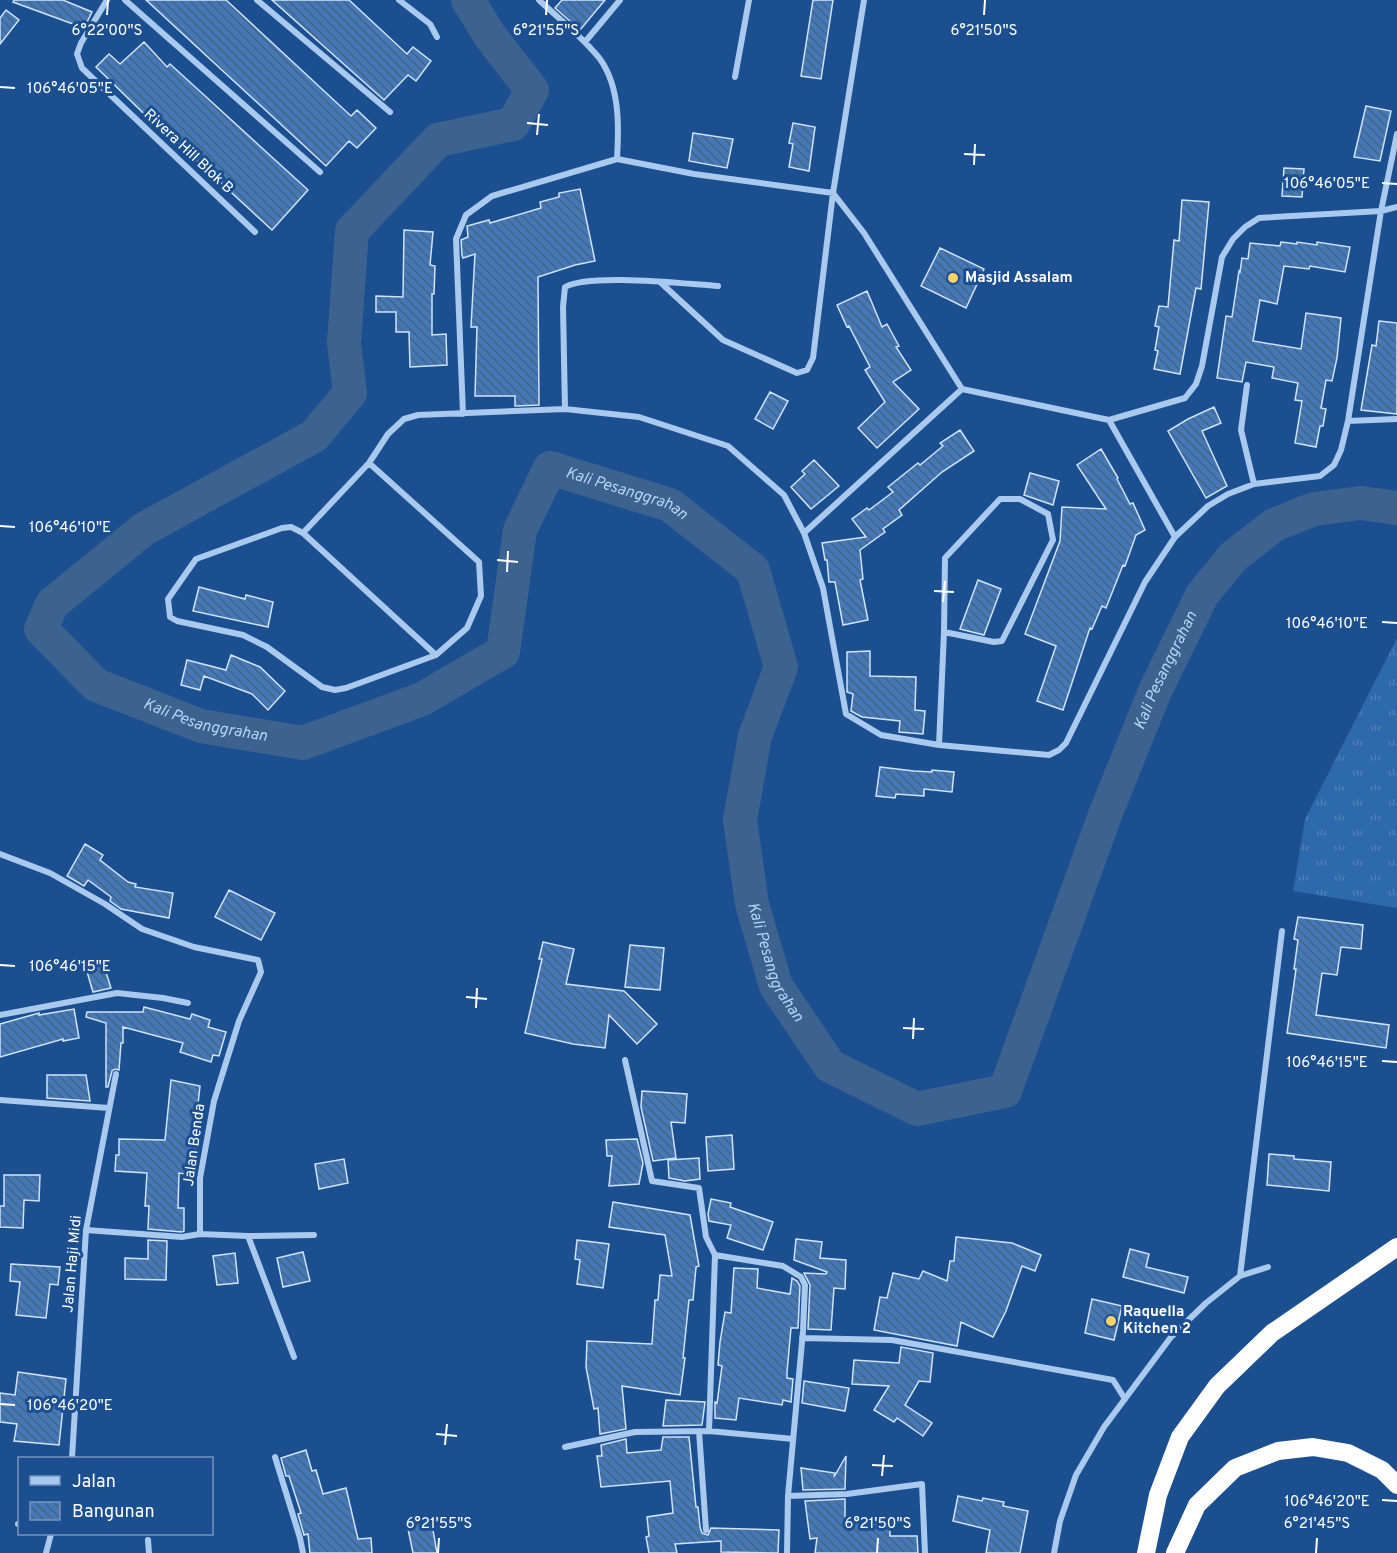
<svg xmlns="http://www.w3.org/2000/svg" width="1397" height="1553" font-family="Overpass,sans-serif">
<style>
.grass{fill:url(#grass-tufts)}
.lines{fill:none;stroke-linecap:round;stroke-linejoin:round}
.river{stroke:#3c6290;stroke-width:34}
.building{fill:url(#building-back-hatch);stroke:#cfe3fa;stroke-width:1.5}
.street{stroke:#a9c9ee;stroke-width:6}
.highway{stroke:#fff;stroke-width:18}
.ticks{fill:none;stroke:#fff;stroke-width:2}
.poi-dot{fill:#ffd166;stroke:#1b4f8f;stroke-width:2}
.labels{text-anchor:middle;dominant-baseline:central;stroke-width:6;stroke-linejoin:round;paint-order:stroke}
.street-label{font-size:15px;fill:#fff;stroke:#1b4f8f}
.poi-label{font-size:15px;font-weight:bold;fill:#fff;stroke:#1b4f8f;text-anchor:start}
.water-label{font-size:16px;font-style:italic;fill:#b5d3f5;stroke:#1b4f8f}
.ticks-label{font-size:15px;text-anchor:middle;fill:#fff;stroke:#1b4f8f;stroke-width:6;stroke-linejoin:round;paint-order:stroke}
</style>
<defs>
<pattern id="grass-tufts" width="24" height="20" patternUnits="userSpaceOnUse" patternTransform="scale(1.5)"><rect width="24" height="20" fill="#2e69ad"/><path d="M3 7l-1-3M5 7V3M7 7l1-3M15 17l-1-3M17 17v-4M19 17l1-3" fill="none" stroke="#4d80b9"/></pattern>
<pattern id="building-back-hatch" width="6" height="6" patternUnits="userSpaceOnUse" patternTransform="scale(1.5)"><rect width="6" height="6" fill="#4478b7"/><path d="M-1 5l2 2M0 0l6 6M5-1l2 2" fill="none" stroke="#486282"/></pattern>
</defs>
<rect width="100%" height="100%" fill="#1b4f8f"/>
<!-- grass -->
<path class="grass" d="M1397 638V908L1293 891 1305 819Z"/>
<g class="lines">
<!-- river -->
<path class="river" id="s1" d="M468 0 490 36 532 90 513 124 438 140 352 231 344 343 350 393 314 436 144 529 52 604 41 629 96 685 201 726 303 743 422 699 503 652 520 530 550 468 670 505 753 570 781 667 755 736 740 820 752 904 776 986 830 1066 917 1109 1005 1091 1105 815 1155 691 1202 595 1233 557 1274 525 1314 509 1361 503 1397 508"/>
</g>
<!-- building -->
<path class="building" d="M14 0H63L92 12 84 28 13 2Z
M146 0H226L351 116 357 110 376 128 357 148 349 141 326 166Z
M272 0H349L407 54 413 47 431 61 416 81 408 75 384 100Z
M562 0H605L580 30 555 8Z
M813 0H833L821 79 801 76Z
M6 10 19 20 0 44V18Z
M144 42 167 67 170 64 308 190 272 230 172 138 170 139 96 67 109 54 120 64Z
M1366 106 1391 111 1380 161 1354 157Z
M793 123 815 127 809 171 789 167 793 144 789 143Z
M693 133 733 139 727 168 689 161Z
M1284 168 1304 169 1302 197 1282 196Z
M580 189 595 261 575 265 538 277 539 405 515 406V396H475L477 327H471L475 254 463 258 462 255 461 240 468 237 467 226 489 220 490 223 541 208 540 202 559 197V193Z
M1182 200 1209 202 1201 289 1196 288 1180 374 1154 369 1158 351 1155 350 1159 327 1155 326 1159 306 1168 307 1174 240 1179 241Z
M404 230 433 232 430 265 435 266 434 294H432V335L446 334 447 365 410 367 409 332H396V312H376V296L403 297Z
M1281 242 1297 244V242L1317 245V242L1350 247 1345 272 1310 266 1309 269 1284 266 1277 304 1260 300 1253 341 1301 349 1306 313 1341 318 1337 358 1332 381 1326 380 1321 408 1326 409 1323 426H1320L1316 447 1295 443 1302 401 1295 400 1298 383 1272 378 1274 367 1246 362 1242 382 1217 378 1226 316 1232 317 1239 271 1240 272 1242 258 1248 259 1250 243 1280 246Z
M940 248 984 269 966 308 921 286Z
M867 291 882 327 887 324 899 346 896 347 911 370 893 382 919 409 877 448 858 428 885 402 865 370 870 367 849 326 847 327 837 305Z
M1379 321 1397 323V414L1361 410 1372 345 1376 346Z
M770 392 788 401 773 429 755 419Z
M1214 407 1221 423 1202 431 1227 486 1206 498 1168 431 1188 419Z
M960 430 974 451 942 472 899 510 902 515 883 529 885 532 860 550 863 579 860 580 868 620 843 625 835 582H829L827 560H825L822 543 866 537 852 519 867 508 869 510 893 492 888 487 918 463 920 465 943 446 940 443Z
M1101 449 1118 478 1117 479 1130 504 1133 503 1145 530 1136 535 1125 566 1123 565 1106 608 1102 606 1092 629 1090 628 1063 710 1037 701 1056 646 1025 634 1060 541 1062 507 1106 509 1077 465Z
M814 460 839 486 811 509 791 487 805 474 802 471Z
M1030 473 1059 481 1053 505 1024 495Z
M978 580 1001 589 984 635 960 629Z
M199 587 245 599 246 595 273 602 268 627 193 611Z
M870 651V676L916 677 915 710 925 711 923 734 899 732 900 721 862 717 851 711 853 694 847 692V652Z
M231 655 260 667 285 691 268 710 252 694 204 676 200 690 181 685 187 660 226 670Z
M880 767 914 771 932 772V770L954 772 952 792 924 789V796L896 794 895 798 876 796Z
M85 844 103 855 100 860 128 882 136 884 135 887 173 893 169 918 121 909 110 901 111 897 88 880 84 886 67 876Z
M229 890 275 913 261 940 215 917Z
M1298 917 1363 925 1361 949 1341 947 1337 975 1322 973 1316 1015 1389 1025 1386 1048 1287 1033 1296 969H1294L1298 940 1294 939Z
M543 942 574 949 566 984 624 991 657 1024 637 1044 609 1015 605 1048 573 1044 525 1033 542 959H539Z
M630 945 664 948 660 990 625 987Z
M102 960 111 988 93 992 85 965Z
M144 1007 190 1019 192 1014 210 1020 208 1027 226 1032 219 1056 213 1055 211 1062 180 1052 183 1043 123 1027V1043H121L119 1070 115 1069 112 1071 108 1087H106V1023L86 1017 87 1012H143Z
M74 1009 79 1038 63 1041V1039L0 1057V1024L39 1013V1015Z
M47 1075H86L90 1101 47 1098Z
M171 1080 200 1086 194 1139H196L193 1175 179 1173 178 1208H184V1231L182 1232 148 1229 149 1206H145L147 1173 115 1171 116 1155H119V1139L165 1140Z
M642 1091 687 1094 685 1123 671 1122 676 1158 653 1161 641 1107Z
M732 1135 734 1169 708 1171 706 1137Z
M637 1139 643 1163 639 1184 609 1186 612 1156H607L606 1140Z
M1269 1154 1294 1156V1159L1331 1162 1329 1191 1267 1185Z
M699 1158 700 1179 685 1181 669 1178 668 1160Z
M344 1159 348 1183 319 1189 315 1164Z
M4 1175H40L39 1201 24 1200 23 1228 0 1227V1206H4Z
M711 1199 731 1203 730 1207 773 1222 763 1250 727 1238 731 1225 709 1221 708 1214Z
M613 1202 690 1215 699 1266 696 1267 693 1300H689L683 1358H685L680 1395 622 1386 626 1429 600 1434 598 1408 594 1409 586 1367 587 1341 652 1344 655 1300H658L660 1275 672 1276 665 1235 609 1227Z
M956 1237 1012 1243 1041 1255 1035 1271 1022 1266 1006 1311 993 1337 961 1322 957 1346 874 1330 880 1297 887 1298 893 1273 919 1279 923 1271 947 1281 950 1261H954Z
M796 1239 822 1242 820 1258 846 1260 845 1289 834 1288 831 1330 808 1329 810 1285 804 1273 826 1274 827 1272 794 1260Z
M148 1240 167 1241 166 1280 125 1279V1258L148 1259Z
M577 1240 609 1244 603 1288 577 1284 580 1260 575 1259Z
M1130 1249 1149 1254 1146 1267 1188 1277 1184 1293 1123 1277Z
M303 1252 310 1281 283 1287 277 1258Z
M235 1253 238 1283 217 1285 213 1256Z
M11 1264 60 1267 58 1285 50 1284 46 1318 16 1315 20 1282 10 1281Z
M734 1268 758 1269 757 1288 790 1294 792 1278 797 1281 800 1286 798 1328H791L787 1372V1378L793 1379 791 1402 783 1400 782 1405 739 1398 736 1420 715 1418V1402L717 1403 722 1366 718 1365 720 1342 725 1312 731 1313Z
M1092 1299 1122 1306 1114 1340 1085 1333Z
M901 1347 933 1353 930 1382 919 1381 905 1405 932 1423 923 1436 897 1418 894 1422 874 1410 889 1386 852 1384 854 1360 899 1363Z
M18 1372 66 1379 59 1445 14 1441 17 1424 0 1422V1393L15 1395Z
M804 1381 849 1388 845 1411 802 1403Z
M666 1400 705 1402 702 1425 663 1426Z
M663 1437H689L696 1507H698L700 1527 702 1533 708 1535 711 1528 779 1530 778 1553 721 1552V1541L675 1544 677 1553H649L646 1537 649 1536 647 1517 673 1513 670 1481 601 1487 597 1456H602L601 1445 626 1439 627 1453 661 1450Z
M306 1450 312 1471 316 1470 323 1494 346 1488 358 1539 371 1538 372 1553H310L308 1534 304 1535 298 1514 301 1513 289 1476H286L281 1458Z
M846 1456 845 1489 803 1490 801 1468 835 1473 834 1477Z
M958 1496 982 1501 983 1498 1004 1502 1003 1506 1028 1511 1020 1553H986L990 1530 953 1521Z
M845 1499V1518H876V1524H890V1536H917L918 1553H815L817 1538 810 1539 805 1501Z
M431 1519 437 1553H413L407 1524Z"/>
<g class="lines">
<!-- street -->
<path class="street" d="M107 0 81 43 77 54 82 68 255 232
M125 0 320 172
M257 0 390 112
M399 0 430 24 437 37
M539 0C559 19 583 37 600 59 620 87 619 127 617 159
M585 42 620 0
M735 77 749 0
M660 282 723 340 797 373 807 370 813 358 833 193 864 0
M1247 385 1241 430 1254 484
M565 409 563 307 565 287C590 273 685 284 718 286
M463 414 456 239 466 215 492 196 617 159 694 174 833 193 864 233 962 389 1109 420 1185 398 1196 384 1202 366 1222 257 1233 239 1245 227 1259 218 1381 211 1397 207
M1109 420 1175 537
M1348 421 1397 419
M369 463 479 562 481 596 467 628 436 655 346 688 335 690 322 687 267 647 243 635 177 621 170 617 168 599 196 559 282 528 291 527 303 533 436 655
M1000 499H1020L1048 514 1053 540 1002 641 994 642 944 632 945 558Z
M303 533 369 463 388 434 404 419 418 415 565 409 639 417 728 446 784 495 804 533 823 588 846 714 881 735 939 745 1049 755 1059 750 1066 743 1145 582 1175 537 1208 506 1228 494 1254 484 1320 476 1334 465 1341 450 1348 421 1381 211 1397 134
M804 533 962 389
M939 745 944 632
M0 854 50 873 105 904 142 929 194 947 258 960 261 972 239 1021 214 1101 200 1178V1234
M0 1015 117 993 163 998 188 1003
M625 1060 652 1181 699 1188 706 1237 715 1255 783 1266 801 1277 805 1285 803 1331 788 1496 787 1553
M0 1100 109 1108
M86 1230 182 1237 200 1234 248 1236 314 1235
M248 1236 294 1357
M1268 1267 1240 1276 1282 931
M802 1338 892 1340 1113 1380 1125 1399
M699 1431 706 1530
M709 1431 793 1439
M565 1447 635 1432 709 1431 715 1255
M275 1457 300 1538 303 1553
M72 1458 86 1230 116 1074
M788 1496 847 1494 922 1484 925 1553
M18 1524H20
M148 1540 149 1553
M46 1553 51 1534
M1054 1553 1060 1521 1076 1475 1104 1427 1171 1337 1206 1303 1240 1276"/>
<!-- highway -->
<path class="highway" d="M1146 1553 1158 1495 1180 1437 1217 1386 1272 1333 1397 1247
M1175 1553 1197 1505 1235 1468 1278 1451 1313 1447 1348 1453 1382 1470 1397 1485"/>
</g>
<!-- ticks -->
<path class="ticks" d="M107 15 108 0M546 15 547 0M984 15 985 0M0 87 15 88M527 123 548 125M537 135 539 114M964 154 985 155M974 165 975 144M1382 183 1397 184M0 526 15 527M497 560 518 562M507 572 508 551M934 591 954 592M943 602 945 581M1382 622 1397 623M0 965 15 966M466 997 487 999M476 1008 477 988M903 1028 924 1029M913 1039 914 1018M1382 1061 1397 1062M0 1404 15 1405M436 1434 457 1436M445 1445 447 1424M872 1465 893 1466M882 1476 884 1455M1382 1500 1397 1501M438 1553 439 1538M877 1553 878 1538M1316 1553 1317 1538"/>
<!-- markers -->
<g class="poi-dot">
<circle cx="953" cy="278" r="6"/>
<circle cx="1111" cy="1321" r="6"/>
</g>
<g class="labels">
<!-- street labels -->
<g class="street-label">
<text transform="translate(188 152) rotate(43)">Rivera Hill Blok B</text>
<text transform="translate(195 1145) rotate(-82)">Jalan Benda</text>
<text transform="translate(73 1264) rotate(-85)">Jalan Haji Midi</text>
</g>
<!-- poi labels -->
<g class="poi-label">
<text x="965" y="278">Masjid Assalam</text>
<text x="1123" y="1312">Raquella<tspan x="1123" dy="17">Kitchen 2</tspan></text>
</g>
<!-- water labels -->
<g class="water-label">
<text stroke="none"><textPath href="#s1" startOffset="1698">Kali Pesanggrahan</textPath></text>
<text stroke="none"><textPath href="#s1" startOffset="3012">Kali Pesanggrahan</textPath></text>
<text stroke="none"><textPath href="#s1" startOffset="1104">Kali Pesanggrahan</textPath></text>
<text stroke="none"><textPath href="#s1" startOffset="2256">Kali Pesanggrahan</textPath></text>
</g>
</g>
<g class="ticks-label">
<text x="107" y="35">6°22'00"S</text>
<text x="546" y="35">6°21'55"S</text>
<text x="984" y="35">6°21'50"S</text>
<text x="70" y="93">106°46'05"E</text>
<text x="1327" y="188">106°46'05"E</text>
<text x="70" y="532">106°46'10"E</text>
<text x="1327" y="628">106°46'10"E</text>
<text x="70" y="971">106°46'15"E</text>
<text x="1327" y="1067">106°46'15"E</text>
<text x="70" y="1410">106°46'20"E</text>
<text x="1327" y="1506">106°46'20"E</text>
<text x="439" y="1528">6°21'55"S</text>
<text x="878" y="1528">6°21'50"S</text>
<text x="1317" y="1528">6°21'45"S</text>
</g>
<!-- legend -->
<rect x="18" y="1457" width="195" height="78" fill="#1b4f8f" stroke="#7695bc" stroke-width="1.5"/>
<rect x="30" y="1476" width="30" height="9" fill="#a9c9ee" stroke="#7695bc" stroke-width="1.5"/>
<text x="72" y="1487" font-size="18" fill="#ffffff">Jalan</text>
<rect x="30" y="1502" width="30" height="18" fill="url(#building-back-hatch)" stroke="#7695bc" stroke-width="1.5"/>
<text x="72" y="1517" font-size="18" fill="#ffffff">Bangunan</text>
</svg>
